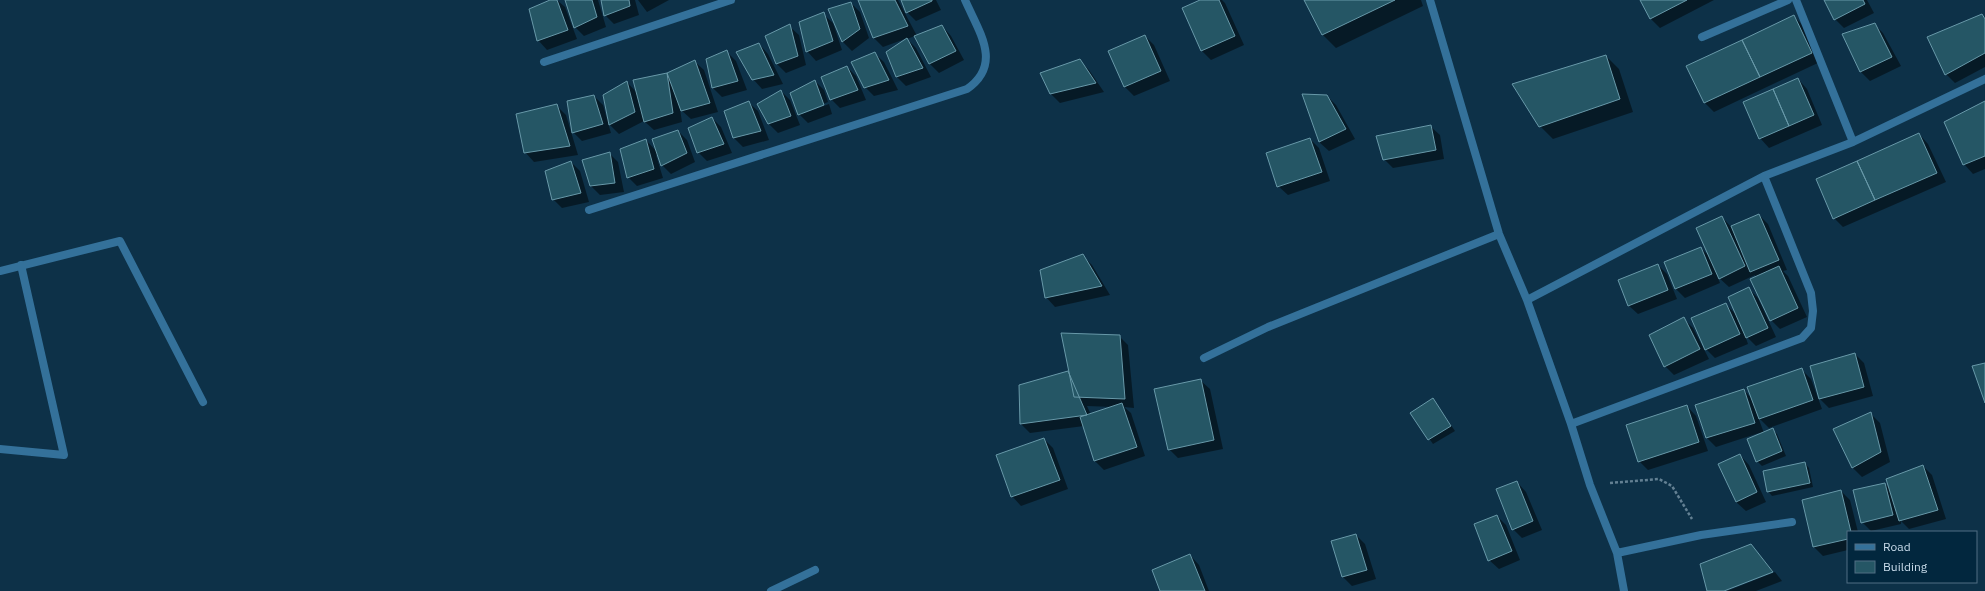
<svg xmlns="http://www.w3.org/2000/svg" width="1985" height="591" font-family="'IBM Plex Sans',sans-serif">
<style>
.shadow{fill:#0007;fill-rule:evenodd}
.building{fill:#255665;stroke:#6899a9}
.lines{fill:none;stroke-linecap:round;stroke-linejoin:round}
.path{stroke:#638093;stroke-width:2.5;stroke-dasharray:3 2;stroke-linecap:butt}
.minor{stroke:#34719a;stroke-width:8}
</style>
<rect width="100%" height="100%" fill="#0d3148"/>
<!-- shadow -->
<path class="shadow" d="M552 0H557L565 7 577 39 547 50 538 40Z
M566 0H598L606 27 584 36 575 27Z
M602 0H635L639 15 614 24 605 15Z
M638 0H669L647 12Z
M859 0H898L917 36 942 26 951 36 964 60 939 73 930 64 915 36 907 39 916 48 931 77 906 86 897 77 905 39 883 47 874 38Z
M902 0H936L941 10 916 21 907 12Z
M1202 0H1222L1225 3 1244 45 1211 60 1202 51 1183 8Z
M1306 0H1421L1423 6 1336 48 1323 35Z
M1641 0H1714L1660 28 1651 19Z
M1826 0H1867L1874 13 1844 28 1835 19Z
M851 3 860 12 869 38 852 51 843 42 829 9Z
M823 14 833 23 842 50 816 61 807 51Z
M1982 15 1985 19V67L1955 83 1946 74Z
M1794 16 1803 26 1820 62 1714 112 1705 103Z
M1874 24 1883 33 1901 66 1870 81 1861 72 1844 35Z
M789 26 799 35 806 65 786 73 777 64Z
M1145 36 1154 45 1170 81 1134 96 1125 87 1109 51Z
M759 44 768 54 783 84 762 89 753 79Z
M726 51 736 61 747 90 722 97 713 88 707 60Z
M874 53 884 62 898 90 874 96 865 87Z
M1606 56 1619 69 1633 112 1553 139 1540 126Z
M694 61 704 70 718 112 691 119 680 109 682 122 654 130 644 121 619 134 608 123 611 133 582 141 572 131 594 96 603 105 607 119H609L627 82 637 93 634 81 668 74Z
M1080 61 1089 70 1104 92 1060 103 1051 94Z
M847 67 856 76 866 100 840 108 831 99Z
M1798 79 1807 89 1822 125 1769 148 1760 138Z
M815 81 824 90 828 102 802 112V114L829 104 832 114 808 123 799 114Z
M781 91 790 100 800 125 778 133 769 124 758 104Z
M1303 95 1327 96 1336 105 1355 139 1329 151 1319 142Z
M748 102 758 111 769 140 743 147 734 138Z
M1985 102V169L1973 174 1964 164Z
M557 106 566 115 578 155 534 162 525 152Z
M712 118 721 127 732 153 707 161 698 152Z
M1430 126 1440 135 1444 159 1393 168 1384 159Z
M678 131 687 140 695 162 671 174 662 165 658 155H656L663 178 637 186 628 177 646 140 657 152Z
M1919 134 1928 144 1946 182 1843 227 1834 218Z
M1310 139 1319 148 1330 181 1288 195 1278 186Z
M609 153 618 162 624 192 600 195 591 186 583 160Z
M571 162 580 171 589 202 562 208 553 199Z
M1759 215 1768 224 1787 270 1783 271 1788 276 1807 317 1780 329 1771 320 1755 275 1729 287 1717 276 1720 283 1685 298 1676 289 1665 263 1701 248 1710 257 1722 217 1731 227Z
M1083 256 1092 265 1110 295 1055 307 1046 297Z
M1658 265 1667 274 1677 299 1638 314 1628 305Z
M1749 289 1758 298 1776 337 1756 346 1745 335 1748 344 1715 358 1706 349 1725 304 1737 315Z
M1684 319 1693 328 1709 359 1674 375 1665 366Z
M1119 336 1128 345 1134 408 1124 407 1131 413 1145 456 1104 470 1095 461 1084 426 1030 433 1021 424 1020 385 1070 372ZM1087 406 1113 407 1091 415Z
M1855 354 1864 363 1873 396 1829 408 1820 399Z
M1801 369 1811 379 1822 409 1769 428 1758 417 1764 433 1772 429 1777 434 1786 456 1762 466 1757 461 1759 433 1716 447 1707 438 1697 405 1744 390 1753 400Z
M1200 380 1210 389 1223 449 1178 458 1169 449Z
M1433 399 1455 431 1433 444 1411 413Z
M1687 406 1696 416 1708 451 1648 470 1639 461Z
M1871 414 1880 423 1890 462 1862 477 1853 468 1834 429Z
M1044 439 1053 448 1068 489 1021 506 1012 496Z
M1740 455 1749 465 1766 502 1746 511 1736 502Z
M1805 463 1809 468 1813 487 1772 496 1768 491Z
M1923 466 1932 475 1946 519 1909 529 1901 521V524L1871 531 1862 522 1885 484 1891 490Z
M1517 482 1526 492 1542 530 1522 538 1513 529Z
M1841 491 1850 500 1858 532H1848V550L1823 556 1814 547Z
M1497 516 1506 525 1520 560 1499 569 1489 560Z
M1356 535 1365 544 1376 579 1352 586 1343 577Z
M1751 545 1773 571 1721 591H1708Z
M1190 555 1199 565 1209 591H1161Z
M1775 572 1782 581 1756 591H1727Z"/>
<!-- building -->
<path class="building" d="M550 0H557L568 30 537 41 529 9Z
M565 0H592L597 17 574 28Z
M601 0H629L630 6 604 16Z
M858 0H895L908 26 873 38Z
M901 0H932V1L906 13Z
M1200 0H1219L1235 36 1201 51 1182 8Z
M1304 0H1395L1322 35Z
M1640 0H1687L1650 19Z
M1824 0H1863L1865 4 1834 20Z
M851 2 860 29 842 42 828 9Z
M824 12 833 41 806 52 799 22Z
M1982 14 1985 19V53L1945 75 1927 37Z
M1794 15 1812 53 1760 77 1742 40Z
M1875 23 1892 57 1860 72 1842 34Z
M790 24 798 56 776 64 765 36Z
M942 25 956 51 929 64 914 36Z
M1145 35 1161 71 1124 87 1108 51Z
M907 38 923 68 896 77 886 52Z
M1742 40 1760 77 1704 103 1686 66Z
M759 43 774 75 752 80 736 52Z
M727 50 738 81 712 88 706 59Z
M875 52 889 80 864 88 851 62Z
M1606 55 1620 99 1539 127 1512 84Z
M1080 59 1096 83 1050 94 1040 73Z
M695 60 710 103 681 111 667 73Z
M847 66 858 90 830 100 821 77Z
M667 73 673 113 644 122 633 80Z
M1798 78 1814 115 1789 126 1773 89Z
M815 80 824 105 798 115 790 93Z
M627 81 635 112 609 125 603 95Z
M1773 89 1789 126 1759 139 1743 102Z
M781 90 791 116 768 124 757 104Z
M1302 94 1327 95 1346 129 1319 142Z
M594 95 603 124 572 133 567 101Z
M749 101 761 131 733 138 724 111Z
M1985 101V156L1963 165 1944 122Z
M557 104 570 146 524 153 516 114Z
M712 117 724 144 697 153 688 128Z
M1431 125 1436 150 1383 160 1376 136Z
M678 130 687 153 661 166 652 139Z
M1919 133 1937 173 1875 200 1857 161Z
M1310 138 1322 172 1277 187 1266 153Z
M646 139 654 169 627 178 620 149Z
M610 152 615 183 590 186 582 160Z
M571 161 581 193 552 200 545 171Z
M1857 161 1875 200 1833 219 1816 179Z
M1759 214 1779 260 1750 272 1731 226Z
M1722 216 1745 266 1719 279 1696 228Z
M1701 247 1712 274 1675 289 1664 262Z
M1083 254 1102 286 1045 298 1040 270Z
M1658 264 1668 290 1628 306 1618 280Z
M1779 266 1798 308 1770 321 1750 279Z
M1749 287 1768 328 1746 338 1728 297Z
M1726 303 1740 334 1705 350 1691 318Z
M1684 317 1700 349 1664 367 1649 335Z
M1061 333 1120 335 1125 399 1074 397Z
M1855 353 1864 387 1819 399 1810 366Z
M1985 363V403L1972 366Z
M1802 368 1813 400 1759 419 1747 387Z
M1068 371 1087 415 1020 424 1019 385Z
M1201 379 1214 440 1168 450 1154 389Z
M1744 389 1755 423 1706 438 1695 405Z
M1433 398 1451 426 1428 440 1410 413Z
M1122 403 1137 447 1094 461 1080 417Z
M1687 405 1699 442 1638 462 1626 425Z
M1871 412 1881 452 1852 468 1833 429Z
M1773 428 1782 451 1756 462 1747 439Z
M1044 438 1060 480 1011 497 996 455Z
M1740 454 1757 492 1736 502 1718 464Z
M1805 462 1810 483 1767 492 1763 471Z
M1923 465 1938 510 1899 521 1886 479Z
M1517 481 1533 521 1512 530 1496 489Z
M1885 483 1893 515 1861 523 1853 490Z
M1841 490 1851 532H1848V539L1813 547 1802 500Z
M1497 515 1512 551 1488 561 1474 524Z
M1356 534 1367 570 1342 577 1331 541Z
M1751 544 1773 572 1724 591H1707L1700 564Z
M1190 554 1205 591H1160L1152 570Z"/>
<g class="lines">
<!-- path -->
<path class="path" d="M1610 483 1659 479 1672 486 1692 519"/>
<!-- minor -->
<path class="minor" d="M1430 0 1499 234 1527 300 1571 424 1590 485 1617 553 1624 591
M1796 0 1853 142
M1702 37 1788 0
M544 62 731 0
M1764 176 1853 142 1985 79
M589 210 967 89C1003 64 979 32 965 0
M0 271 120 241 203 402
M1527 300 1764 176 1811 293 1813 311 1811 328 1802 338 1571 424
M1204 358 1268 327 1499 234
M0 449 64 455 21 265
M1617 553 1701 535 1792 522
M771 591 815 570"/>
</g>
<!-- legend -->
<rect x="1847" y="531" width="130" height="52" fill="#02273e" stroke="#516f83"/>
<rect x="1855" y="544" width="20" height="6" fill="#34719a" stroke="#516f83"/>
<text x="1883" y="551" font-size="12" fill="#c8dbea">Road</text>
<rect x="1855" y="561" width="20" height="12" fill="#255665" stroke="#516f83"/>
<text x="1883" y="571" font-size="12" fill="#c8dbea">Building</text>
</svg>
